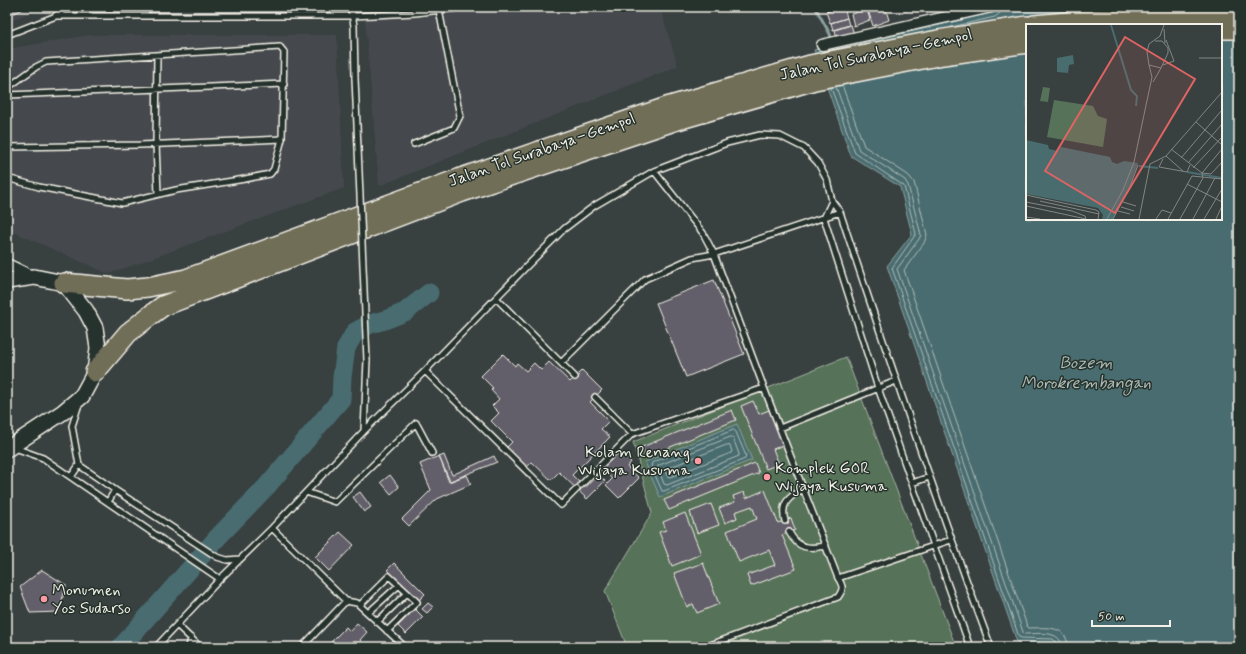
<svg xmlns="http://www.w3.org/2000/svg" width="1246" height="654" font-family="Mynerve,sans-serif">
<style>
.built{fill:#45494d}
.grass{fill:#567259;stroke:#a5b2a0}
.water{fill:#496c6f;stroke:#8da19f;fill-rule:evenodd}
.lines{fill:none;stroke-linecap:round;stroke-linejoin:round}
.shore{stroke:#b0bcb8;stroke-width:1}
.stream{stroke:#8da19f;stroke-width:3}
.river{stroke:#496c6f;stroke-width:19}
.building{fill:#625f6b;stroke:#f4f1e8}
.service-casing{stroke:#f4f1e8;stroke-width:8}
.minor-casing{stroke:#f4f1e8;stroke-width:13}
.secondary-casing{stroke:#f4f1e8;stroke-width:18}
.motorway-casing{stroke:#f4f1e8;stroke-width:22}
.service{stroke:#26332d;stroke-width:5}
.minor{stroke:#26332d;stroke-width:10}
.secondary{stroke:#26332d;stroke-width:15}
.motorway{stroke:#716e59;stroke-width:19}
.service-bridge-casing{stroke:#f4f1e8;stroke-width:8;stroke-linecap:butt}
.service-bridge{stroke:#26332d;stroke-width:5}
.poi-dot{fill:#ff9aa2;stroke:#26332d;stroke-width:1.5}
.labels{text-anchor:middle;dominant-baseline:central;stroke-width:3;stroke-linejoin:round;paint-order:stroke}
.street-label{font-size:16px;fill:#f4f1e8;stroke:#26332d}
.poi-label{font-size:16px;fill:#f4f1e8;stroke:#26332d;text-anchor:start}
.water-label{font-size:17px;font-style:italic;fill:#b0bcb8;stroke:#26332d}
.inset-river{fill:none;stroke:#496c6f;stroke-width:2}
.inset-road{fill:none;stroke:#838783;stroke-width:1}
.view{fill:#df6462;fill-opacity:0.15;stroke:#df6462;stroke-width:2}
.inset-edge{fill:none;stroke:#f4f1e8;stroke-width:2}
</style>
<rect width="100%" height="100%" fill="#384040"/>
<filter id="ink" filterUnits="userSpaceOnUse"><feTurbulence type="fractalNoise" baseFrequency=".025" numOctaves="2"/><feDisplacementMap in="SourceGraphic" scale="8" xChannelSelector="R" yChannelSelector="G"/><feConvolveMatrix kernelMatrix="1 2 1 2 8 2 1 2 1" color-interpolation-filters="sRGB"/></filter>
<g filter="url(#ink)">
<!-- built -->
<path class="built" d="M7 7H41L7 23Z
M361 7H660L678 66 379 186 365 20Z
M90 35H337L344 188 109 274 7 229V49Z"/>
<!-- grass -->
<path class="grass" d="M846 357 956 647H627L605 591 652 513 633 442Z"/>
<!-- water -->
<path class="water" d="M1000 7H1239V647H1053L1052 643 1017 642 887 266 912 234 900 187 851 156 814 50 834 45ZM1027 25H1221V219H1027Z
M737 424 752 460 660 497 645 462Z"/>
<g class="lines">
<!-- shore -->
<path class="shore" d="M951 27 995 17 1000 13 1001 7
M824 52 995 12
M842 85 864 146 908 175 914 182 927 235 924 243 904 270 1027 626 1029 628C1045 628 1067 624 1068 647
M836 87 859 150 905 180 908 185 921 235 919 239 897 269 1023 632 1024 634C1037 634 1061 629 1062 647
M831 88 855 153 901 184 904 186 916 234 892 268 1019 637 1021 638 1053 639 1056 642 1057 647
M734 430 736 432 746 456 745 459 664 491H662L651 466 652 463Z
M731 437 733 438 739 454V456L667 485 664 484 658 468V466Z
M727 445 730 446 732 451 731 453 670 477 667 476 665 471 666 469Z"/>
<!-- stream -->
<path class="stream" d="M815 7 830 34 832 41"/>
<!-- river -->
<path class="river" d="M121 647 218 537 267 486 341 399 342 377 346 348 355 332 370 324 385 320 405 312 429 293"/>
</g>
<!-- building -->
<path class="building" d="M7 7H28L7 16Z
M825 7H839L827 11Z
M844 7 847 18 830 23 826 12Z
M867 7H885L889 20 873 26Z
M904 7H917L905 11Z
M953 7H974L954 12Z
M867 9 870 20 854 26 851 14Z
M847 18 849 25 833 30 831 23Z
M851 25 854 34 837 39 835 30Z
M714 280 744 354 686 377 656 303Z
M503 354 515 366 517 363 526 371 534 363 541 370 549 362 570 382 582 370 602 390 590 402 609 421 601 429 610 437 572 475 585 488 598 474 605 481 587 499 559 472 551 480 532 462 527 467 507 447 512 442 491 421 499 413 492 406 499 399 491 390 493 388 481 376Z
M753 401 759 414 769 410 784 445 773 449 779 464 766 469 741 406Z
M732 410 736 420 646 457 642 447Z
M620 451 631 462 627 467 639 478 619 498 606 485 612 479 602 469Z
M444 455 452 475 494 456 497 462 450 481 439 457Z
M439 456 449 482 467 475 471 484 437 499 409 526 402 519 431 490 420 464Z
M755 463 759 473 669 510 664 500Z
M390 475 399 487 391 494 381 482Z
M765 490 778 523 791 518 795 530 782 535 796 569 751 586 747 575 775 565 769 550 739 562 727 531 757 519 752 506 735 512 737 518 725 523 719 508 735 502 733 496 744 492 746 498Z
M360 492 371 507 364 512 353 497Z
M711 504 719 525 697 533 690 512Z
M685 513 701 554 672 566 659 532 666 530 663 522Z
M340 532 354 545 329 571 315 557Z
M394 563 425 594 418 601 387 570Z
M703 563 719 604 697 613 693 604 687 607 674 573Z
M42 570 66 585 59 612 30 613 20 587Z
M428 603 433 607 427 613 422 609Z
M415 609 423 617 406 634 398 626Z
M357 623 367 632 360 640 365 645 363 647H326L346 627 350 631Z"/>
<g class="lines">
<defs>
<path id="service" d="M351 7 354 26 355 78
M414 7 415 13
M56 15 68 7
M7 35 56 16H353L415 13 466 7
M157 55 156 144 158 194
M7 88 36 67 46 62 280 47 284 52 282 139 274 169 270 174 245 179 176 190 122 203 39 187 7 178
M7 95 284 84
M414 144 454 128 460 116 439 10
M7 147 140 145 282 139
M654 171 703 233 714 254 764 388 838 578 951 540
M832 201 824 218 878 388 970 647
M496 298 575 377
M561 363 645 279 692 258 714 254 840 212
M425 371 561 505 577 489
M595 397 632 434 764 388
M79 404 72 426 79 465 115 490 217 557 227 560 240 559
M780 428 896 381
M364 431 367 360
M15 448 43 458 220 579
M71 477 79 465
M912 483 929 477
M581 485 632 434
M306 492 335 502 416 423 432 453
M108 502 115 490
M785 521C780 503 789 497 803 489
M272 528 346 601 357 603 405 647
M789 532C798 549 808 549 826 546
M360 605 389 576 417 602 387 631
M368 613 399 585
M377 622 407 593
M177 625 200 647
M156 647 220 579 272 528 364 431 425 371 526 267 564 229 594 206 654 171 727 143 760 135 780 136 804 148 818 163 827 180 832 201 840 212C888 357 937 503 991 647
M189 647 191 638
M302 647 346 601
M705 647 838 597C844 589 843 586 838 578"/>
<path id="minor" d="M822 45 991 7
M7 264 34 277"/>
<path id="secondary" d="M7 281 34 277 64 283 86 311 95 328 98 348 95 372 82 396 63 412 7 449"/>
<path id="motorway" d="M1034 25 1122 17 1239 13
M1221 29H1239
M64 283 127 289 148 287 186 279 461 178 670 106 810 65 938 40 1027 26
M95 372 128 333 152 314 163 306 462 192 671 122 815 80 943 55 1027 43"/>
</defs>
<!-- service casing -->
<use href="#service" class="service-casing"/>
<!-- minor casing -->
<use href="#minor" class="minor-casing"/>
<!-- secondary casing -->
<use href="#secondary" class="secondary-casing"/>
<!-- motorway casing -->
<use href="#motorway" class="motorway-casing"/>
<!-- service -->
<use href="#service" class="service"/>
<!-- minor -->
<use href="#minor" class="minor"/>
<!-- secondary -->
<use href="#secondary" class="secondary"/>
<!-- motorway -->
<use href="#motorway" class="motorway"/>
<defs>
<path id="service-bridge" d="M355 78 367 360"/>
</defs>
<!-- service-bridge casing -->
<use href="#service-bridge" class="service-bridge-casing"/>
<!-- service-bridge -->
<use href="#service-bridge" class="service-bridge"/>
</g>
</g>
<!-- markers -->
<g class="poi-dot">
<circle cx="698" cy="461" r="4"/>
<circle cx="767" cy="477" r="4"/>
<circle cx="44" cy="599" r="4"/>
</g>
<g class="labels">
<!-- street labels -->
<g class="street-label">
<text transform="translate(876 55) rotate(-12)">Jalan Tol Surabaya–Gempol</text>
<text transform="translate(542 150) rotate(-19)">Jalan Tol Surabaya–Gempol</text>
</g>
<!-- poi labels -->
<g class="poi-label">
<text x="690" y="452" text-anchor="end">Kolam Renang<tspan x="690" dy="18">Wijaya Kusuma</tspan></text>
<text x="775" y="468">Komplek GOR<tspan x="775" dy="18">Wijaya Kusuma</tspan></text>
<text x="52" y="590">Monumen<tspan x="52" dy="18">Yos Sudarso</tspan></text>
</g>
<!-- water labels -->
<g class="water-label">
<text x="1086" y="363">Bozem<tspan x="1086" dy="20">Morokrembangan</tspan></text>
</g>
</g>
<!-- overview -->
<g transform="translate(1026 24)">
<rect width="196" height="196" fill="#384040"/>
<path d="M17 63 24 64 22 78 14 77ZM28 76 67 82 72 92 81 95 77 123 21 113Z" fill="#567259"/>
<path d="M47 31 48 40 43 41 42 49 31 48V34ZM0 116 22 121 23 125 32 127 35 123 84 133 86 138 91 140 98 137 112 139 103 164 87 195H76L77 191 72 184 0 170Z" fill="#496c6f"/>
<path class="inset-river" d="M85 1 105 66 111 72 110 82M113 142 132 144M161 148 196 154"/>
<path class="inset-road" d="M138 5 139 19M129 17H136L142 24V29L135 44 123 41 121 28 123 20 134 12 138 1M173 34H196M137 41 148 37 140 16M127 58 135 44M170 98 196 121M145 125 176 149 185 150 196 138M140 132 157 147M155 134 196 86M137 135 133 143 161 148 164 141M162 139 196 100M167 144 196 113M161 160 196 178M0 171 70 186 73 188 72 195M14 177 73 190M0 178 46 187 59 192 60 195M97 178 110 182M0 182 60 195M95 183 108 187M92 187 104 190M0 193 14 195M81 195 97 166 108 138 126 53 123 41M87 195 103 165 112 141M113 195 124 140 140 132 196 68M130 195 136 186 145 189M142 195 166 152 196 155M154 195 177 154 176 149 196 125M167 195 189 154M178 195 196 165M190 195 196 182"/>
<path class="view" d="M99 13 169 55 89 189 19 147Z"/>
<rect width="196" height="196" class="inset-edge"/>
</g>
<!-- margin -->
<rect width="1246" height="654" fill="none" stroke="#26332d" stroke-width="24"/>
<rect x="12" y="12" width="1222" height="630" fill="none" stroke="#f4f1e8" stroke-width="1.5" filter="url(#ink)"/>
<!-- scale -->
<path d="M1092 620v6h78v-6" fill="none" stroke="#f4f1e8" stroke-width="2"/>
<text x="1098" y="620" font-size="12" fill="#f4f1e8" stroke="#26332d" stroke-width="3" paint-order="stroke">50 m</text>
</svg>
